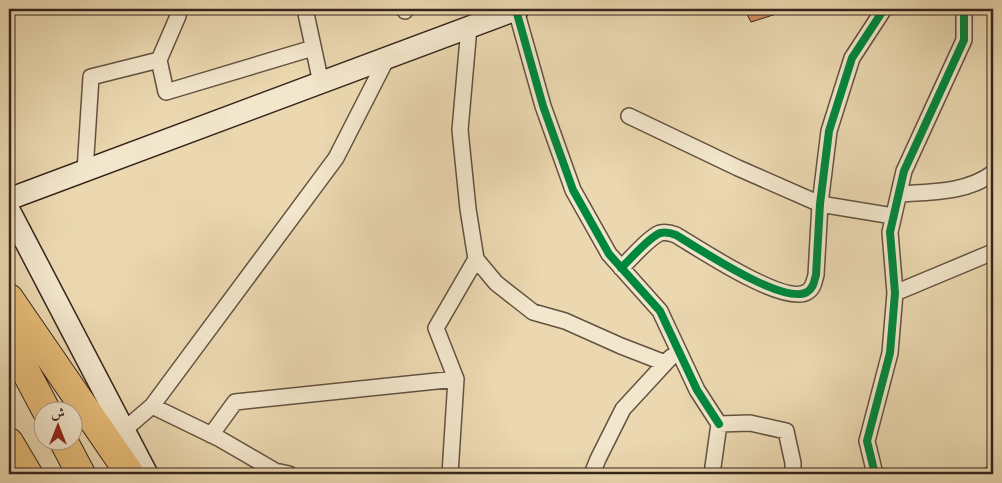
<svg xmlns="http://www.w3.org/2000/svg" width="1002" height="483" font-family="'IM FELL French Canon',Amiri,serif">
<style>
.building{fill:#cd8d65;stroke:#36251c}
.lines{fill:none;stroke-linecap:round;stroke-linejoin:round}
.minor-casing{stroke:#635241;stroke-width:18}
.secondary-casing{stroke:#36251c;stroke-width:24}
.motorway-casing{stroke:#36251c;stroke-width:30}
.minor{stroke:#f2e6cc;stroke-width:15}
.secondary{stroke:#f2e6cc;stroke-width:21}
.motorway{stroke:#e6bc78;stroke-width:28}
.cycleway-casing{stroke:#f2e6cc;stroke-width:11}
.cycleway{stroke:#00873e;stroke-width:8}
</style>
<rect width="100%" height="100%" fill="#ebd8b0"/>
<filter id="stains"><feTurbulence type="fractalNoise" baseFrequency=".004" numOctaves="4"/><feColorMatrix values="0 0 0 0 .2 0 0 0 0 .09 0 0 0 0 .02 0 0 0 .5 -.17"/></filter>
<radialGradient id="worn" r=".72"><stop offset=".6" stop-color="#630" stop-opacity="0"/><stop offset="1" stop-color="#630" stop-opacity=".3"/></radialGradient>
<!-- building -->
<path class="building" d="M744 9H792L751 22Z"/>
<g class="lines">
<defs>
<path id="minor" d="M305 9 321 83
M404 9 405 11
M516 10 543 106 573 190 609 254 660 311 697 390 719 424
M469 27 460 130 468 209 476 259 496 283 533 312 565 321 621 346 665 363
M159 60 166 92 313 48
M629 116 738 168 820 204 893 216
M85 171 91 77 159 60 178 16 179 9
M899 194C930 192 967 193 993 173
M621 268C631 259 648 238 660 233 665 232 671 233 676 235 698 248 784 306 807 292 814 288 814 281 816 275L820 204 829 131 852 58 884 9
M895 293 993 252
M152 406 220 439 275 471 289 474
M124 430 152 406 336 158 387 58
M211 435 235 402 456 379
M450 474 456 379 436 328 476 259
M592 474 598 459 623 409 671 357
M712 474 719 424 750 423 786 431 793 463V474
M875 474 867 441 890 353 895 293 890 232 904 171 964 40V9
M991 474 993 473"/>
<path id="secondary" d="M9 199 518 9
M9 210 147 474"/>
<path id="motorway" d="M9 298 130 474
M9 340 46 410
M63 440 81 474
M9 442 28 474"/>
</defs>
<!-- minor casing -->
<use href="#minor" class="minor-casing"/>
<!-- secondary casing -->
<use href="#secondary" class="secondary-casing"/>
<!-- motorway casing -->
<use href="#motorway" class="motorway-casing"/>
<!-- minor -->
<use href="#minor" class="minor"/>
<!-- secondary -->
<use href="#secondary" class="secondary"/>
<!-- motorway -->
<use href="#motorway" class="motorway"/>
<defs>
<path id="cycleway" d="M516 10 543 106 573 190 609 254 660 311 697 390 719 424
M621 268C631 259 648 238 660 233 665 232 671 233 676 235 698 248 784 306 807 292 814 288 814 281 816 275L820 204 829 131 852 58 884 9
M875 474 867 441 890 353 895 293 890 232 904 171 964 40V9"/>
</defs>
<!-- cycleway casing -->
<use href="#cycleway" class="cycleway-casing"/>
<!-- cycleway -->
<use href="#cycleway" class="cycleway"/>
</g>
<!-- margin -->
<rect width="1002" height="483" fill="none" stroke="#ebd8b0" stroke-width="30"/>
<rect x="10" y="10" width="982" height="463" fill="none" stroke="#36251c" stroke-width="2.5"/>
<rect x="15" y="15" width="972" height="453" fill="none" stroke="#36251c"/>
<!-- north arrow -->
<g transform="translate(58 426)"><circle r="24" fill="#f2e6cc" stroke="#a79986"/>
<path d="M0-4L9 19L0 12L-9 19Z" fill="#8f2418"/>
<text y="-8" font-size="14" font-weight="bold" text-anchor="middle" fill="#36251c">ش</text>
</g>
<rect width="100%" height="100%" filter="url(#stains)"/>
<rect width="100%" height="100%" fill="url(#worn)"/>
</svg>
